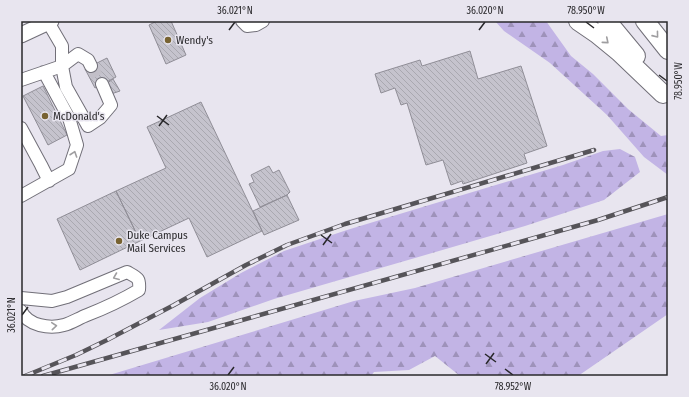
<svg xmlns="http://www.w3.org/2000/svg" width="689" height="397" font-family="'Fira Sans Condensed',sans-serif">
<style>
.forest{fill:url(#forest-firs)}
.building{fill:url(#building-back-hatch);stroke:#908e97}
.lines{fill:none;stroke-linecap:round;stroke-linejoin:round}
.minor-tunnel{stroke:#c2bfc8;stroke-width:12;stroke-dasharray:12 6;stroke-linecap:butt}
.minor-casing{stroke:#716f78;stroke-width:14}
.major-casing{stroke:#716f78;stroke-width:17}
.highway-casing{stroke:#716f78;stroke-width:20}
.minor{stroke:#fff;stroke-width:12}
.major{stroke:#fff;stroke-width:15}
.highway{stroke:#fff;stroke-width:18}
.rail-casing{stroke:#565459;stroke-width:4.5}
.rail{stroke:#e8e5ef;stroke-width:3;stroke-dasharray:9;stroke-linecap:butt}
.oneway{stroke:#9f9ea0}
.ticks{fill:none;stroke:#29282b;stroke-width:1.5}
.poi-dot{fill:#786332;stroke:#e8e5ef;stroke-width:1.5}
.labels{text-anchor:middle;dominant-baseline:central;stroke-width:3;stroke-linejoin:round;paint-order:stroke}
.poi-label{font-size:11px;fill:#29282b;stroke:#e8e5ef;text-anchor:start}
.neatline{fill:none;stroke:#29282b;stroke-width:1.5}
.ticks-label{font-size:10px;text-anchor:middle;fill:#29282b}
</style>
<defs>
<pattern id="forest-firs" width="22" height="20" patternUnits="userSpaceOnUse"><rect width="22" height="20" fill="#c2b4e5"/><path d="M5 1l3.5 6h-7zM16 11l3.5 6h-7z" fill="#9e92ba"/></pattern>
<pattern id="building-back-hatch" width="6" height="6" patternUnits="userSpaceOnUse"><rect width="6" height="6" fill="#c5c3cd"/><path d="M-1 5l2 2M0 0l6 6M5-1l2 2" fill="none" stroke="#a9a8b0"/></pattern>
</defs>
<rect width="100%" height="100%" fill="#e8e5ef"/>
<!-- forest -->
<path class="forest" d="M495 21H546L571 56 593 74 628 109 661 136 668 135V175L644 157 607 115 550 63 504 31Z
M620 149 635 157 640 172 604 200 525 226 274 299 208 322 159 330 200 298 241 273 284 251 347 230 426 206 563 165 603 151Z
M668 214V314L578 376H460L435 356 409 370 374 372 371 376H106L354 301 415 288Z"/>
<!-- building -->
<path class="building" d="M157 21H171L186 55 166 64 149 25Z
M470 51 478 79 521 66 547 146 524 154 527 163 463 184 462 181 451 185 443 160 426 165 407 103 401 105 395 88 381 93 375 74 420 60 422 66Z
M107 58 116 77 95 88 85 69Z
M113 79 120 91 111 94 106 84Z
M43 86 67 135 48 145 23 96Z
M201 102 262 231 207 257 189 218 140 241 116 191 166 168 147 127Z
M269 166 273 173 279 170 290 192 287 195 260 207 249 184 254 182 251 175Z
M116 191 140 241 80 270 57 219Z
M287 195 299 220 264 235 253 211Z"/>
<g class="lines">
<!-- minor-tunnel -->
<path class="minor-tunnel" d="M91 66 102 84"/>
<defs>
<path id="minor" d="M242 21 247 26 256 25 263 21
M48 22 62 46V66L66 87 88 126 100 118 111 105 102 84
M21 80 62 66 78 54 88 60 91 66
M21 128 41 165 49 181
M21 196 69 169 77 145 69 118 44 72
M21 298 52 301 67 297 127 272C138 278 140 278 139 290 122 300 105 308 87 315 79 318 72 323 64 325 50 329 28 326 21 311"/>
<path id="major" d="M21 35 51 21"/>
<path id="highway" d="M578 21 597 34 619 52 663 94
M607 21 636 56
M645 21 668 50"/>
</defs>
<!-- minor casing -->
<use href="#minor" class="minor-casing"/>
<!-- major casing -->
<use href="#major" class="major-casing"/>
<!-- highway casing -->
<use href="#highway" class="highway-casing"/>
<!-- minor -->
<use href="#minor" class="minor"/>
<!-- major -->
<use href="#major" class="major"/>
<!-- highway -->
<use href="#highway" class="highway"/>
<defs>
<path id="rail" d="M25 376 76 355 107 340 174 305 246 265 287 245 345 224 594 150
M43 376 598 220 668 197"/>
</defs>
<!-- rail casing -->
<use href="#rail" class="rail-casing"/>
<!-- rail -->
<use href="#rail" class="rail"/>
</g>
<!-- one-way arrows -->
<defs><path id="oneway-chevron" d="M-2-3.5L2.5 0L-2 3.5" fill="none" stroke-width="1.6" stroke-linecap="round" stroke-linejoin="round"/></defs>
<g class="oneway">
<use href="#oneway-chevron" transform="translate(656 35) rotate(51)"/>
<use href="#oneway-chevron" transform="translate(606 41) rotate(40)"/>
<use href="#oneway-chevron" transform="translate(74 154) rotate(-71)"/>
<use href="#oneway-chevron" transform="translate(116 277) rotate(158)"/>
<use href="#oneway-chevron" transform="translate(54 326) rotate(-5)"/>
</g>
<!-- ticks -->
<path class="ticks" d="M586 22 594 28M229 30 235 22M479 30 485 22M659 75 667 81M157 116 169 125M159 126 167 115M321 235 332 243M323 245 331 234M22 315 28 307M485 354 496 362M486 364 494 353M505 369 513 375M228 375 234 367"/>
<!-- markers -->
<g class="poi-dot">
<circle cx="168" cy="40" r="4"/>
<circle cx="45" cy="116" r="4"/>
<circle cx="119" cy="241" r="4"/>
</g>
<g class="labels">
<!-- poi labels -->
<g class="poi-label">
<text x="176" y="40">Wendy's</text>
<text x="53" y="116">McDonald's</text>
<text x="127" y="235">Duke Campus<tspan x="127" dy="13">Mail Services</tspan></text>
</g>
</g>
<!-- border -->
<rect width="689" height="397" fill="none" stroke="#e8e5ef" stroke-width="44"/>
<rect x="22" y="22" width="645" height="353" class="neatline"/>
<g class="ticks-label">
<text x="235" y="14">36.021°N</text>
<text x="485" y="14">36.020°N</text>
<text x="586" y="14">78.950°W</text>
<text transform="translate(678 81) rotate(-90)" y="4">78.950°W</text>
<text transform="translate(11 315) rotate(-90)" y="4">36.021°N</text>
<text x="228" y="390">36.020°N</text>
<text x="513" y="390">78.952°W</text>
</g>
</svg>
